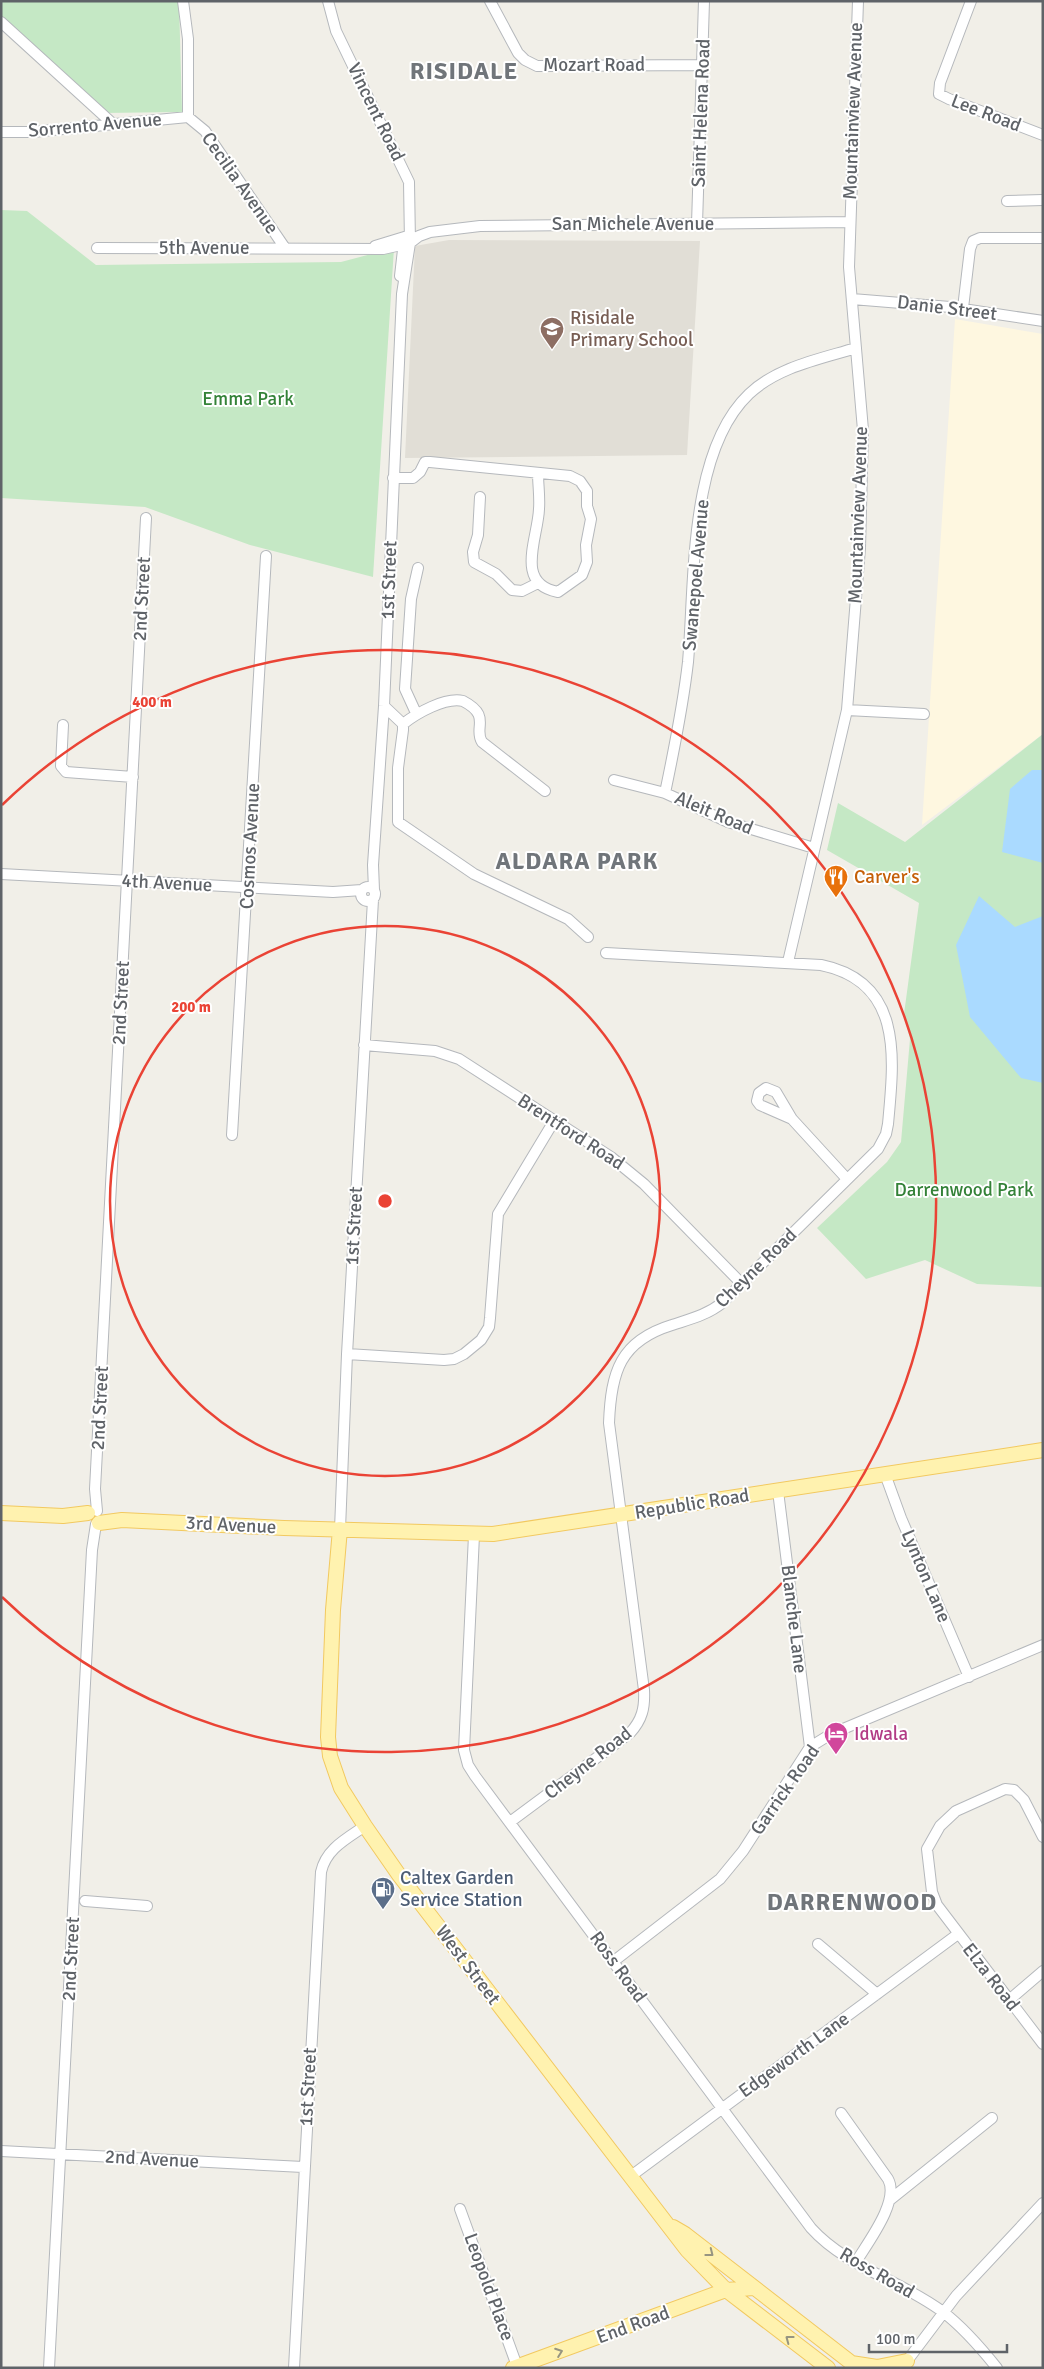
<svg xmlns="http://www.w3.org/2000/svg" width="1044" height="2369" font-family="Signika,sans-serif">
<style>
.commercial{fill:#fef7e0}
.education{fill:#e1ded6}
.green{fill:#c5e8c5}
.water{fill:#aadaff}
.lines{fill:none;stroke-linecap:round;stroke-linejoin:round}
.minor-casing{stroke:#b5b8bc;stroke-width:12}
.major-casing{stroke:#f2c960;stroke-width:16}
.minor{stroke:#fff;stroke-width:10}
.major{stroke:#fff2af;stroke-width:14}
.oneway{stroke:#979581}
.ring{fill:none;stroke:#ea4335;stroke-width:2.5}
.labels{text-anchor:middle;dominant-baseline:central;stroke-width:4;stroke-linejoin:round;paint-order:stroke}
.street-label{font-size:19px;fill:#5f6368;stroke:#fff}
.education-label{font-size:19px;fill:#785e54;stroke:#fff;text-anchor:start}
.park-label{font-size:19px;fill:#348238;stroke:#fff}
.food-label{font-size:19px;fill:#c56008;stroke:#fff;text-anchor:start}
.hotel-label{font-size:19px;fill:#b23c85;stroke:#fff;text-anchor:start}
.service-label{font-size:19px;fill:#4e5e75;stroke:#fff;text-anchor:start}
.district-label{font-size:24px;font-weight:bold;letter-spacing:1px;fill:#70757a;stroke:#fff}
.centre{fill:#ea4335;stroke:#fff;stroke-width:2.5}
.ring-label{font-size:15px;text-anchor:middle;font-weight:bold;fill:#ea4335;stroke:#fff;stroke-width:4;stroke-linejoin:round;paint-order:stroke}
</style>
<rect width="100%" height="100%" fill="#f1efe8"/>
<!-- commercial -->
<path class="commercial" d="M955 319 1043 334V734L922 825Z"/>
<!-- education -->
<path class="education" d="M449 240 700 241 687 455 405 458 415 246Z"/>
<!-- green -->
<path class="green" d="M1 1H179L182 112 102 113 1 25Z
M1 210 27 211 96 265 341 262 394 248 373 577 250 545 145 507 1 498Z
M1043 734V1287L977 1284 925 1260 866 1279 817 1228 887 1162 901 1142 910 1039 904 1014 919 903 827 850 838 803 905 842Z"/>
<!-- water -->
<path class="water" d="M1032 770H1043V863L1002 852 1010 789Z
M979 896 1015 927 1043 916V1083L1021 1078 970 1017 956 945Z"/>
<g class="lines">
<defs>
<path id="minor" d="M183 1 188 39V117L205 131 285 248
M328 1 336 31 409 182 410 243 402 294 384 706 373 865 374 890
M490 1 518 53 525 60 537 66 702 65
M971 1 940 83 939 94 949 99 1043 135
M1 22 113 124
M1 132H32L188 117
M1007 201 1043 200
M697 224 704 1
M375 246 411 235
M97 248 383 249 410 243 419 236 430 232 480 226 849 222
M400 276 404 241
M852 299 950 307 1043 321
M963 308 970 249 973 241 980 238H1043
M393 478H413L420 472 425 462H430L570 476 580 481 587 491V506L591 519 586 545 587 562 582 575 558 592C514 584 538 538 539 509 540 497 538 485 538 473
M480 497 478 535 473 552 474 562 496 574 512 590 522 591 538 583
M384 706 403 724V730L398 768V822L474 874 568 919 588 937
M847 710 924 714
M416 713 405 689 411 599 418 568
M403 724C417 713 445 697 463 701 492 716 473 728 482 742L545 791
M63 725 61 766 66 772 133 777
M614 780 665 793 728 822 814 848
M665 793C674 750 683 706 688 662 695 583 688 452 749 394 777 367 820 359 856 348
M1 874 333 892 362 890
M361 894a7 7 0 1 1 14 0a7 7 0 1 1-14 0Z
M788 962 847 710 860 548 863 430 849 267 858 1
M364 1045 435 1051 459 1059 611 1157 644 1184 742 1284
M792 1119 776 1092 766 1088 759 1093 757 1101 760 1105 792 1119 847 1179
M232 1135 266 556
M347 1354 444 1360 454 1359 464 1354 481 1340 489 1327 490 1318 498 1214 554 1121
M885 1474 901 1518 969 1677
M778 1491 810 1747
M97 1511 95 1489 146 518
M340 1529 347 1354 373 900
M474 1535 464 1750 468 1765 475 1776 811 2228C846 2267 902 2281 943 2312 964 2328 981 2348 997 2368
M510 1822 630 1733C642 1720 645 1708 644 1690L609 1423C611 1372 620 1341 672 1325 690 1319 707 1315 722 1303L878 1149 886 1134 888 1124C894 1059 904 982 821 965L606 953
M1043 1837 1024 1800 1014 1790 1005 1789 956 1811 940 1826 927 1849 932 1892 937 1905 1043 2044
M85 1901 147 1906
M818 1944 877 1994
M614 1961 720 1879 743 1851 810 1747 831 1734 1043 1645
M1008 2001 1043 1971
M841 2113 888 2179C900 2201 868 2242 856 2262
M1 2151 303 2167
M631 2176 958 1934
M891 2199 992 2118
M460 2209 517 2366
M904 2365 956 2296 1043 2203
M49 2368 92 1550 96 1524
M294 2368 321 1872C326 1849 346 1839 365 1826"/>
<path id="major" d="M1 1513 63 1516 88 1513
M99 1523 122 1520 284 1528 493 1534 1043 1450
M340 1529 333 1610 328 1737 330 1756 341 1788 365 1826 399 1875 687 2250 726 2290 828 2368
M673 2227 685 2234 858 2368
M851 2363 877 2367 907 2361
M513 2368 726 2290 754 2288"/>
</defs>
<!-- minor casing -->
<use href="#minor" class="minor-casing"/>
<!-- major casing -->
<use href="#major" class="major-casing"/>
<!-- minor -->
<use href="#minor" class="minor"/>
<!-- major -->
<use href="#major" class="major"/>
</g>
<!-- one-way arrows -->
<defs><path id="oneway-chevron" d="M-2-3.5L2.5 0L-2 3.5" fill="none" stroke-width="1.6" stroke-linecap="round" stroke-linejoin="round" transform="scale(1.25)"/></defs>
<g class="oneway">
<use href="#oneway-chevron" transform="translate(710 2253) rotate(38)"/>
<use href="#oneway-chevron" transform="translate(789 2339) rotate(-143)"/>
<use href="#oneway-chevron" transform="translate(559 2352) rotate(-20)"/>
</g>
<!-- distance rings -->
<g class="ring">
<circle cx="385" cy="1201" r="275"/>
<path d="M2 805A551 551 0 1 1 2 1597"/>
</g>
<!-- icons -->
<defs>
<symbol id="school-pin" viewBox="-11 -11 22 30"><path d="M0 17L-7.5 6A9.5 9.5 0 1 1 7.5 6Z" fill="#8d6e63" stroke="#fff"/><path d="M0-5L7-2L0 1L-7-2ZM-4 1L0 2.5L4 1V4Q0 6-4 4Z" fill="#fff"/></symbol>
<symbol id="restaurant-pin" viewBox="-11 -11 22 30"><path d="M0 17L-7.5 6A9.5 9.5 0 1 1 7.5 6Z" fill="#e8710a" stroke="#fff"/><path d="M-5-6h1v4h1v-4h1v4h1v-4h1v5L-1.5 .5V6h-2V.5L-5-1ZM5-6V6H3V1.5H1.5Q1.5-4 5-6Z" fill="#fff"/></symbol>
<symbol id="hotel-pin" viewBox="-11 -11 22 30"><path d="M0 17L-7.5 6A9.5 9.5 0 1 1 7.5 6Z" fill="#d1479c" stroke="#fff"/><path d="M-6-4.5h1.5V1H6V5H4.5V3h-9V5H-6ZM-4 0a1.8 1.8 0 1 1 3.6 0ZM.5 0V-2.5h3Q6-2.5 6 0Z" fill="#fff"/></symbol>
<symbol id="fuel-pin" viewBox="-11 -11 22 30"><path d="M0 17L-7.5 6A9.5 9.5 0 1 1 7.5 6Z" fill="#5c6f8a" stroke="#fff"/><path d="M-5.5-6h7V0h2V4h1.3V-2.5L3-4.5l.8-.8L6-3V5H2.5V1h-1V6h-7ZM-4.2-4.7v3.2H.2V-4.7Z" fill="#fff"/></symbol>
</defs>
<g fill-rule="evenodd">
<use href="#school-pin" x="538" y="315" width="28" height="38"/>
<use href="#restaurant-pin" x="822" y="863" width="28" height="38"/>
<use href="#hotel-pin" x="822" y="1720" width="28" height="38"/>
<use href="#fuel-pin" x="369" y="1875" width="28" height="38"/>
</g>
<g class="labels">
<!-- street labels -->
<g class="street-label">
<text x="594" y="65">Mozart Road</text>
<text transform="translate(853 111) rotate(-88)">Mountainview Avenue</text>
<text transform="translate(376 112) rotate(64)">Vincent Road</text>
<text transform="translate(701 113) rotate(-88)">Saint Helena Road</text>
<text transform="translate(986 113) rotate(21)">Lee Road</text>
<text transform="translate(95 125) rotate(-5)">Sorrento Avenue</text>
<text transform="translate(240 183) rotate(55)">Cecilia Avenue</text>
<text x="633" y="224">San Michele Avenue</text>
<text x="204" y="248">5th Avenue</text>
<text transform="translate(947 308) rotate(7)">Danie Street</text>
<text transform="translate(858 515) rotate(-88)">Mountainview Avenue</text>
<text transform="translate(696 575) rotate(-85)">Swanepoel Avenue</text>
<text transform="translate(389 580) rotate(-88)">1st Street</text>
<text transform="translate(142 599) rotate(-87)">2nd Street</text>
<text transform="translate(714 813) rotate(23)">Aleit Road</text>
<text transform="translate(250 846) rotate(-87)">Cosmos Avenue</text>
<text transform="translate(167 883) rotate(3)">4th Avenue</text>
<text transform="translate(121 1003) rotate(-87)">2nd Street</text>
<text transform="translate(571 1132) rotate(33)">Brentford Road</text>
<text transform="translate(354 1226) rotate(-87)">1st Street</text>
<text transform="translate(756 1268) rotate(-44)">Cheyne Road</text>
<text transform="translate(100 1408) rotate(-87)">2nd Street</text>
<text transform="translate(692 1504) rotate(-9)">Republic Road</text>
<text transform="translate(231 1525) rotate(3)">3rd Avenue</text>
<text transform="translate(926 1576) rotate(67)">Lynton Lane</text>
<text transform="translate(794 1619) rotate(83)">Blanche Lane</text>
<text transform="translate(588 1763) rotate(-38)">Cheyne Road</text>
<text transform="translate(785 1790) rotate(-55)">Garrick Road</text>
<text transform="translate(71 1959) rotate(-87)">2nd Street</text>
<text transform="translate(468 1965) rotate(53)">West Street</text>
<text transform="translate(618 1967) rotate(54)">Ross Road</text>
<text transform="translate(991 1977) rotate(52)">Elza Road</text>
<text transform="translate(794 2055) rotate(-36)">Edgeworth Lane</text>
<text transform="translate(308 2087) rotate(-87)">1st Street</text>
<text transform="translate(152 2159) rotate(3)">2nd Avenue</text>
<text transform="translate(877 2273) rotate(30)">Ross Road</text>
<text transform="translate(489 2287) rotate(70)">Leopold Place</text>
<text transform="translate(633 2325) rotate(-20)">End Road</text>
</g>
<!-- education labels -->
<g class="education-label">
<text x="570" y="318">Risidale<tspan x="570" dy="22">Primary School</tspan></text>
</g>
<!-- park labels -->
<g class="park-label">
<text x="248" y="399">Emma Park</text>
<text x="964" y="1190">Darrenwood Park</text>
</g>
<!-- food labels -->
<g class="food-label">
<text x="854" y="877">Carver's</text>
</g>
<!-- hotel labels -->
<g class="hotel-label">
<text x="854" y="1734">Idwala</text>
</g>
<!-- service labels -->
<g class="service-label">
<text x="400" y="1878">Caltex Garden<tspan x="400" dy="22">Service Station</tspan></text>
</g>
<!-- district labels -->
<g class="district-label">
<text x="464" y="71">RISIDALE</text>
<text x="577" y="861">ALDARA PARK</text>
<text x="852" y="1902">DARRENWOOD</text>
</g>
</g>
<circle cx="385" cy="1201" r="8" class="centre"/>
<g class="ring-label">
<text x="152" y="707">400 m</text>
<text x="191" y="1012">200 m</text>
</g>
<!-- border -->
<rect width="1044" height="2369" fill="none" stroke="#5f6368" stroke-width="5"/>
<!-- scale -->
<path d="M869 2344v8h138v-8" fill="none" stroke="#5f6368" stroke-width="2.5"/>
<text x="876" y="2344" font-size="15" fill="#5f6368" stroke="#ffffff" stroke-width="4" paint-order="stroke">100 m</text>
</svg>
